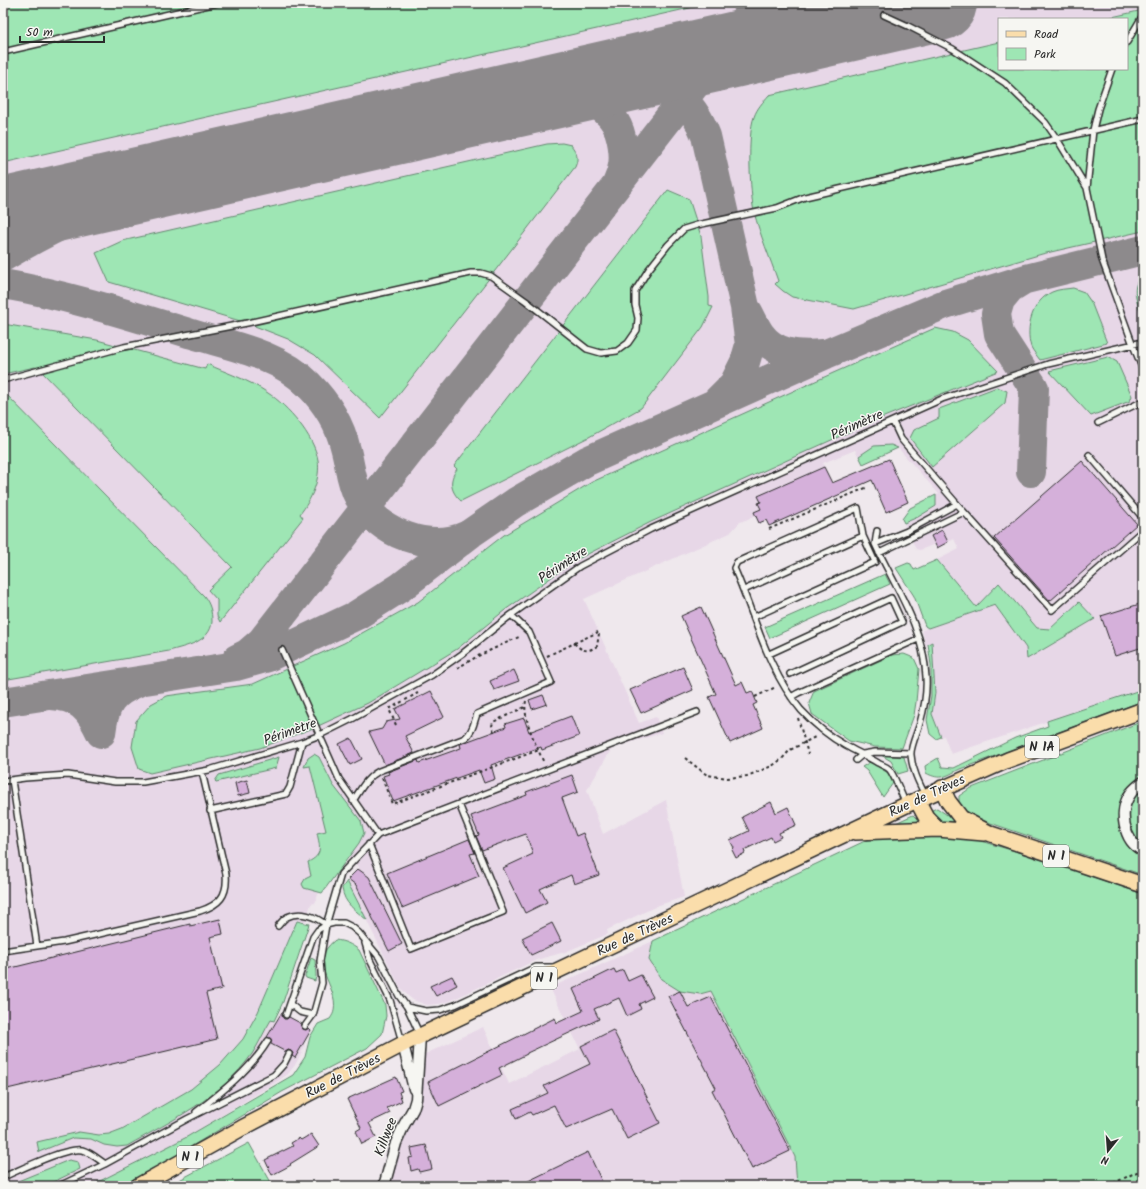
<svg xmlns="http://www.w3.org/2000/svg" width="1146" height="1189" font-family="Kalam,sans-serif">
<style>
.built{fill:#e7d7e7;fill-rule:evenodd}
.green{fill:#9ee6b4;stroke:#648870}
.lines{fill:none;stroke-linecap:round;stroke-linejoin:round}
.taxiway{stroke:#8d8a8c;stroke-width:30}
.runway{stroke:#8d8a8c;stroke-width:76}
.building{fill:#d5b0da;stroke:#2b2b2b}
.service-casing{stroke:#2b2b2b;stroke-width:8}
.minor-casing{stroke:#2b2b2b;stroke-width:13}
.primary-casing{stroke:#2b2b2b;stroke-width:18}
.path{stroke:#2b2b2b;stroke-width:2;stroke-dasharray:3 3;stroke-linecap:butt}
.service{stroke:#f6f6f2;stroke-width:5}
.minor{stroke:#f6f6f2;stroke-width:10}
.primary{stroke:#faddab;stroke-width:15}
.labels{text-anchor:middle;dominant-baseline:central;stroke-width:3;stroke-linejoin:round;paint-order:stroke}
.shield{fill:#f6f6f2;stroke:#686867;stroke-width:1}
.shield-label{font-size:13px;font-weight:bold;fill:#2b2b2b}
.street-label{font-size:14px;fill:#2b2b2b;stroke:#f6f6f2}
</style>
<rect width="100%" height="100%" fill="#efe8ed"/>
<filter id="ink" filterUnits="userSpaceOnUse"><feTurbulence type="fractalNoise" baseFrequency=".025" numOctaves="2"/><feDisplacementMap in="SourceGraphic" scale="8" xChannelSelector="R" yChannelSelector="G"/><feConvolveMatrix kernelMatrix="1 2 1 2 8 2 1 2 1" color-interpolation-filters="sRGB"/></filter>
<g filter="url(#ink)">
<!-- built -->
<path class="built" d="M3 3H1143V689L951 754 944 736 941 737 932 714 935 693 931 642 926 646 922 630 926 629 925 626 928 628 995 605 1026 648 1028 659 1095 619 1079 602 1050 629 1037 628 999 584 976 607 937 560 959 549 954 539 937 548 935 544 920 550 916 549 902 519 910 508 939 494 898 448 863 464 855 450 823 463 828 475 818 479 828 500 769 526 766 520 759 523 756 516 740 522 730 533 584 599 639 723 656 717 662 733 612 748 587 790 603 834 666 800 684 897 659 905 607 930 608 934 565 952 536 960 450 1001 439 1004 427 1005 413 1000 407 995 400 987 347 881 359 867 345 855 319 889V892L315 903 311 904 305 923 297 921 258 1012 276 1022 282 1012 311 1030 303 1044 305 1046 295 1065 288 1074 278 1081 185 1138 98 1186H3ZM999 19H1127V69H999Z
M653 941 649 960 700 994 711 991 795 1157 797 1186H384L413 1109 419 1057 483 1027 509 1084 580 1049 550 988Z"/>
<!-- green -->
<path class="green" d="M3 3H712L3 163Z
M1143 10V231L1042 254 854 309 792 297 783 291 775 284 778 281C770 258 760 235 754 212 750 192 747 135 754 117 757 108 763 102 769 95L999 42V69H1127V19H1103Z
M562 143 571 145C577 153 579 158 575 167L491 276 380 418 315 355 288 339 247 323 109 282 96 253 122 241 547 144Z
M668 190 689 199 701 236 709 297V306L713 307 703 327 641 408 589 437 461 501C451 492 448 481 457 469L454 466Z
M1143 275V317C1137 304 1129 286 1143 275Z
M1073 288 1084 292 1091 302 1107 343 1040 360C1037 356 1033 351 1031 347 1025 328 1032 301 1052 292 1058 289 1067 289 1073 288Z
M3 324 97 340 205 369 207 364C227 373 249 380 268 393 288 406 314 436 318 460 321 479 311 500 300 514L303 518 220 622 217 616V600L208 590 232 567 40 370 35 367 3 374Z
M935 328 953 332 968 340 998 371 869 423 651 522 576 560 505 610 457 649 368 703 316 727 260 748 150 773 139 769 132 747 136 721 151 704 166 696 253 684 344 643 418 602 504 535 592 482 831 374Z
M1108 357 1117 362 1132 396 1130 401 1091 416 1049 371Z
M997 387 1007 391 1005 403 932 467 910 438 914 430 939 418V409Z
M3 391 204 596C210 604 212 611 212 622 210 642 186 646 169 651L3 680Z
M891 445 898 448 863 464 859 456 874 446Z
M936 495V506L918 517 904 523 902 519 910 508Z
M937 560 976 607 999 583 1037 628 1050 629 1079 602 1095 619 1027 659 1026 648 995 605 928 628 925 626 914 596 896 568 908 563 911 564 914 570Z
M885 574 890 584 770 638 765 627Z
M932 642 935 693 932 714 941 737 936 739 930 734 927 720 931 696V665L928 644Z
M904 654 914 658 919 669 916 702 914 715 902 748 875 747 849 741 812 714 809 703 814 691 892 655Z
M1143 689V701L960 769C946 776 941 781 926 773L925 766 938 758 942 767 954 768 1015 738 1048 726 1047 721Z
M1143 721V875L967 815 959 803V796L969 789Z
M314 754 319 757 333 785 361 821 364 833 359 843 322 893 304 888 302 884 305 879 311 876 308 862C323 855 320 847 317 833L326 831 310 766 304 767 308 758Z
M881 755 904 757 908 771 898 774 891 761Z
M279 757 276 768 216 782 215 781 219 775Z
M870 762 888 773 893 783 883 797 867 771 862 767Z
M937 808 963 826 942 823 936 820 932 810Z
M913 815 921 823 889 826Z
M917 834 970 838 1032 856 1143 894V1186H797L795 1157 711 991 700 994 680 991 661 979 649 960 653 941 867 840Z
M347 881 367 920C355 910 344 904 342 888Z
M297 921 309 924 283 1002 274 1021 271 1020C264 1031 259 1044 252 1054 221 1098 172 1120 127 1146L117 1147 104 1145 91 1139 73 1138 39 1152 37 1142 79 1132 99 1135 109 1134 122 1129 191 1089 220 1065 243 1039 258 1012Z
M335 940C345 941 351 944 359 950L385 1005 386 1016 382 1034 367 1048 282 1092 167 1161 121 1186H90L185 1138 293 1075 305 1057 310 1037 318 1024 330 1019C332 1016 334 1013 334 1010 339 985 305 964 335 940Z
M311 958 315 960 316 976 315 981 306 978 305 976Z
M249 1143 273 1186H168Z
M69 1160 78 1162 80 1169 45 1186H6Z"/>
<g class="lines">
<!-- taxiway -->
<path class="taxiway" d="M747 53 764 45 798 35
M712 61 758 3
M601 80C610 79 620 78 629 78 667 78 693 102 706 136L745 307 750 345 745 362 734 384 718 400
M549 92C561 92 573 93 585 97 596 102 609 112 615 122 622 133 626 157 622 170 621 175 619 179 617 184
M3 257C51 228 105 204 158 185 181 177 205 171 228 164
M1023 280 1010 288 1000 300 996 314 999 334 1034 388 1031 472
M3 284C67 295 130 315 192 334 231 346 278 354 308 384 327 403 340 424 346 450 350 465 351 483 359 497 378 534 430 553 468 535
M748 312C752 319 755 327 760 334 775 355 798 356 822 354
M237 659 247 654 262 641 704 73C721 56 741 50 764 45
M51 695C79 696 90 709 101 733 104 705 111 693 138 682
M3 702 236 666 268 657 357 615 401 587 471 533 516 502 587 461 826 354 945 304 1026 279 1143 250"/>
<!-- runway -->
<path class="runway" d="M3 216 939 3"/>
</g>
<!-- building -->
<path class="building" d="M889 459 908 502 886 512 872 480 769 526 766 520 759 523 754 512 761 509 758 503 761 502 758 496 824 467 832 483Z
M1082 461 1137 524 1050 601 994 538Z
M942 530 948 542 937 548 931 536Z
M1143 603V647L1115 656 1101 616Z
M701 607 736 685 742 682 747 693 752 691 757 703 753 705 763 728 730 743 709 697 716 694 681 616Z
M683 667 693 690 641 713 630 690Z
M514 670 519 681 494 690 490 681Z
M431 691 444 717 405 736 414 753 385 765 369 732 382 729 386 722 400 719 395 709Z
M543 695 547 704 532 709 529 700Z
M571 716 579 736 542 750 541 747 491 765 495 779 484 783 479 770 393 801 383 776 389 774 388 772 418 760 419 763 461 748 460 744 506 727 505 724 524 718 529 732Z
M351 738 362 759 350 765 339 744Z
M572 775 578 792 562 798 576 836 583 833 599 875 574 884 571 875 540 889 547 902 525 913 503 868 533 854 526 834 482 850 476 836 479 835 471 816 527 795 526 792Z
M247 780 250 793 238 796 235 783Z
M771 802 776 813 788 807 796 825 779 833 781 837 773 841 771 837 744 850 745 853 736 858 732 850 734 848 730 840 749 831 742 817Z
M469 839 475 853 470 854 479 876 402 908 387 873Z
M358 869 369 877 402 944 389 951 356 885 348 879Z
M220 919 223 934 210 937 222 989 206 993 217 1039 3 1090V970L190 924V926Z
M552 923 561 941 531 955 522 938Z
M614 969 616 973 623 970 628 981 641 975 653 997 639 1004 641 1009 627 1016 619 998 594 1009 599 1019 527 1053V1054L499 1068 502 1075 439 1106 428 1082 555 1018 557 1023 583 1011 573 989Z
M452 976 457 985 436 996 430 986Z
M680 991 688 1007 711 997 790 1151 752 1169 712 1090 716 1088 668 996Z
M282 1012V1016L284 1019H287L289 1017 302 1024 301 1027 303 1029 306 1030 309 1028 311 1030 295 1058 292 1056 293 1053 291 1051 288 1050 286 1052 271 1044V1039L267 1037Z
M613 1030 660 1123 627 1139 612 1109 566 1129 554 1105 532 1115 530 1112 516 1119 512 1109 548 1093 544 1086 590 1064 581 1046Z
M396 1077 402 1091 399 1092 402 1101 387 1108 390 1113 369 1123 376 1137 362 1144 356 1131 361 1128 347 1099Z
M311 1134 319 1146 290 1164 291 1165 272 1175 265 1160 293 1146 291 1143 299 1138 301 1140Z
M426 1145 432 1169 419 1172 418 1169 411 1171 409 1158 413 1157 411 1148Z
M588 1152 604 1186H518Z"/>
<g class="lines">
<defs>
<path id="service" d="M884 15 908 26 953 49 1005 83 1045 122 1057 139 1087 188
M1127 42 1143 15
M3 52 217 3
M1112 69 1098 109 1093 130 1087 188 1102 260 1133 345 1143 370
M3 380 124 347 247 323 471 273H481L491 276 526 301 587 349 601 353 617 351 628 343 637 330 638 318 635 305V291L649 269 668 245 684 229 697 225 777 208 805 197 1143 119
M893 422 901 439 957 504 1052 610 1143 530
M1098 423 1143 401
M1089 455 1143 518
M877 531 875 544C895 587 924 628 926 677 927 692 924 709 920 723 918 731 910 747 911 755 912 769 919 783 925 795
M875 544 907 531 957 504
M879 553 964 512
M744 590 863 536
M754 617 875 562 863 536 858 508 737 562 734 568C755 615 767 670 801 710 813 723 830 737 846 746 857 752 868 757 878 763 881 765 886 766 889 769 894 774 902 796 906 804
M282 650 339 779 378 835
M769 654 891 598 902 622 790 674
M791 697 798 693 918 639
M856 760 863 754 875 752 911 753
M12 780 37 946
M3 781 25 778 68 775 115 782H143L209 770 302 742 320 735 352 719 432 675 462 654 511 615 580 566 651 529 942 399 1048 364 1143 342
M353 801C361 789 366 778 379 771L465 738C473 732 474 722 477 714L551 682 529 632 511 615
M210 811 286 794 290 787 302 742
M369 844 411 949 503 912 459 804
M278 926C281 923 283 919 287 917 300 911 316 916 326 925
M365 943 370 960 390 1000 402 1042
M3 951 64 942 200 911C219 905 228 896 226 874L202 772
M290 1004 300 1012 313 1015
M407 1007 426 1011 440 1010 455 1005 536 967H553
M286 1015 313 937 318 930 326 925 334 923H344L352 927 359 933 379 957 399 996 407 1007 420 1035
M305 1026 313 1015 322 983 320 961 326 925 341 874 378 835 697 712
M196 1112C221 1093 251 1069 268 1041
M3 1177C20 1170 65 1147 82 1150 90 1152 98 1159 105 1164L187 1119 274 1075 284 1064 289 1054
M59 1186 105 1164"/>
<path id="minor" d="M1143 782C1139 785 1134 789 1131 793 1118 810 1123 841 1143 851
M403 1044 414 1089
M384 1186 396 1143 404 1125 413 1109 416 1099 420 1036"/>
<path id="primary" d="M942 788 948 801 961 818 991 834 1143 885
M917 800 926 817 938 829
M855 832 938 829 984 833
M138 1186 242 1128 403 1044 906 805 1008 760 1143 710"/>
</defs>
<!-- service casing -->
<use href="#service" class="service-casing"/>
<!-- minor casing -->
<use href="#minor" class="minor-casing"/>
<!-- primary casing -->
<use href="#primary" class="primary-casing"/>
<!-- path -->
<path class="path" d="M769 529 868 487
M574 643C582 651 587 653 597 646L599 634
M547 656 598 632
M457 668 478 656 521 636
M755 697 776 687
M526 701C522 718 537 747 544 763
M798 718 808 754
M396 725 389 709 418 693
M494 732 492 726 493 722 525 707
M685 758 707 775 727 778 747 776 772 766 782 759 790 750 817 736
M382 778 392 804 539 750
M1108 1186 1143 1169"/>
<!-- service -->
<use href="#service" class="service"/>
<!-- minor -->
<use href="#minor" class="minor"/>
<!-- primary -->
<use href="#primary" class="primary"/>
</g>
</g>
<g class="labels">
<!-- shield labels -->
<g class="shield">
<rect x="1025" y="736" width="34" height="22" rx="3"/>
<rect x="1043" y="845" width="26" height="22" rx="3"/>
<rect x="531" y="967" width="26" height="22" rx="3"/>
<rect x="177" y="1146" width="26" height="22" rx="3"/>
</g>
<g class="shield-label">
<text x="1042" y="747">N 1A</text>
<text x="1056" y="856">N 1</text>
<text x="544" y="978">N 1</text>
<text x="190" y="1157">N 1</text>
</g>
<!-- street labels -->
<g class="street-label">
<text transform="translate(857 425) rotate(-24)">Périmètre</text>
<text transform="translate(563 565) rotate(-33)">Périmètre</text>
<text transform="translate(290 732) rotate(-20)">Périmètre</text>
<text transform="translate(927 796) rotate(-25)">Rue de Trèves</text>
<text transform="translate(635 935) rotate(-25)">Rue de Trèves</text>
<text transform="translate(343 1076) rotate(-27)">Rue de Trèves</text>
<text transform="translate(386 1137) rotate(-69)">Killwee</text>
</g>
</g>
<!-- margin -->
<rect width="1146" height="1189" fill="none" stroke="#f6f6f2" stroke-width="16"/>
<rect x="8" y="8" width="1130" height="1173" fill="none" stroke="#2b2b2b" stroke-width="1.5" filter="url(#ink)"/>
<!-- legend -->
<rect x="998" y="18" width="130" height="52" fill="#f6f6f2" stroke="#a5a5a2"/>
<rect x="1006" y="31" width="20" height="6" fill="#faddab" stroke="#a5a5a2"/>
<text x="1034" y="38" font-size="12" fill="#2b2b2b">Road</text>
<rect x="1006" y="48" width="20" height="12" fill="#9ee6b4" stroke="#a5a5a2"/>
<text x="1034" y="58" font-size="12" fill="#2b2b2b">Park</text>
<!-- north arrow -->
<g transform="translate(1108 1151) rotate(197)" stroke="#f6f6f2" stroke-width="3" paint-order="stroke">
<path d="M0-3L7 15L0 10L-7 15Z" fill="#2b2b2b"/>
<text y="-6" font-size="11" font-weight="bold" text-anchor="middle" fill="#2b2b2b">N</text>
</g>
<!-- scale -->
<path d="M20 36v6h84v-6" fill="none" stroke="#2b2b2b" stroke-width="2"/>
<text x="26" y="36" font-size="12" fill="#2b2b2b" stroke="#f6f6f2" stroke-width="3" paint-order="stroke">50 m</text>
</svg>
